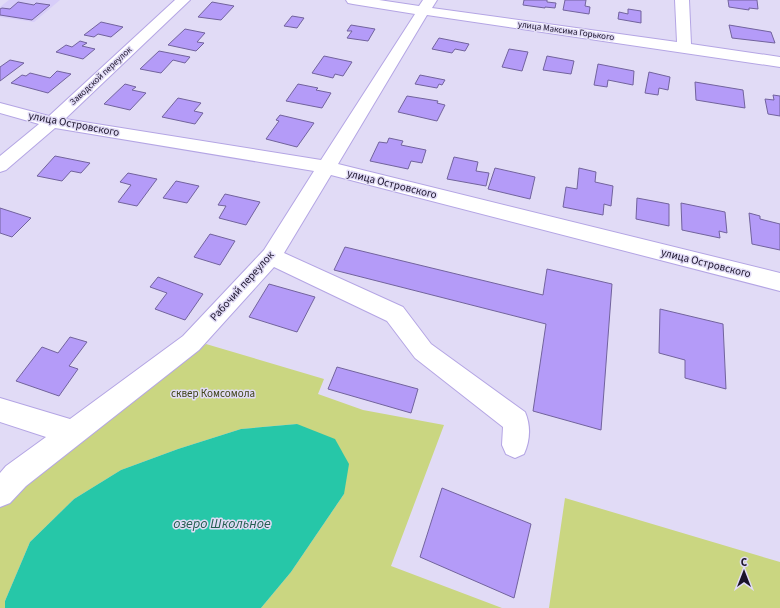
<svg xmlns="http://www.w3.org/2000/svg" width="780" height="608" font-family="'Source Sans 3',sans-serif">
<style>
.built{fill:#d7cdf9}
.green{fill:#cad681}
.water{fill:#26c7a8}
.building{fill:#b49bf8;stroke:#72639d}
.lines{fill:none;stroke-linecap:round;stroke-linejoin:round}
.minor-casing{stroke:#b4a5e4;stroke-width:2}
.minor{fill:#fff;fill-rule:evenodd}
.labels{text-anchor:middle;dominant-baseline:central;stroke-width:3;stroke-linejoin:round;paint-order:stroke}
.far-street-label{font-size:9px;fill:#1a132a;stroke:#e1dbf6}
.street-label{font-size:11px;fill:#1a132a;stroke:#e1dbf6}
.park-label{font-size:11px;fill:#404519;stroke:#e1dbf6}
.near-water-label{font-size:14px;font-style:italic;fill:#266052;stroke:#e1dbf6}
</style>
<rect width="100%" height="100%" fill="#e1dbf6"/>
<!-- built -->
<path class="built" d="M9 0H60L34 22 0 17V7Z"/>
<!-- green -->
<path class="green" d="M206 344 324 379 318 394 363 410 444 425 391 566 502 608H261L291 572 344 494 297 424 241 429 178 449 121 470 74 499 30 542 5 601V608H0V505L98 425Z
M565 498 780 562V608H549Z"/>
<!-- water -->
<path class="water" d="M297 424 335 439 349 464 344 494 291 572 261 608H5V601L30 542 74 499 121 470 178 449 241 429Z"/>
<!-- building -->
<path class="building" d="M524 0H547V2L556 3 555 8 545 7V8L523 5Z
M565 0H586L585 6 590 7 589 14 563 10Z
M728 0H757L758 9 749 8V10L729 7Z
M18 2 34 5 36 3 50 5 32 20 0 15V9L2 8 10 9Z
M212 2 234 6 221 20 198 17Z
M628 9 641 11V23L618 19 619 12 628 14Z
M292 16 304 18 297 28 284 26Z
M101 22 123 27 111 37 98 34 94 37 84 35Z
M351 25 375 29 368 41 347 38 352 31H347Z
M729 25 771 32 775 43 732 38Z
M185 29 205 33 197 42 204 43 196 51 168 45Z
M439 38 469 44 465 51 455 49 452 53 432 49Z
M80 41 87 43 82 46 95 49 83 59 56 52 66 45 72 47Z
M509 49 528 52 522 71 502 67Z
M159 51 190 57 185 63 173 60 161 73 140 69Z
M324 56 352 62 343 76 335 74 333 78 312 73Z
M547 56 574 61 571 74 543 70Z
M10 60 24 63 0 81V67Z
M598 64 634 71 633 85 608 80 607 87 594 85Z
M57 71 71 74 48 93 11 83 22 75 26 76 30 73 50 78Z
M649 72 670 77 668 90 659 88 658 95 645 93Z
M420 75 445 80 442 85 439 84 437 88 415 84Z
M695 82 743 90 745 108 696 100Z
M125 84 136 87 132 90 146 93 130 110 104 104Z
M298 84 318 88 316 90 331 93 322 108 286 101Z
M773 95 780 96V116L768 114 765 99 774 100Z
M407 96 438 101 437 103 445 105 437 121 398 112Z
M178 98 201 103 194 111 203 113 195 124 162 117Z
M280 115 314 123 297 147 266 139 279 121 276 120Z
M389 138 403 141 401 145 426 150 422 163 411 161 408 169 370 161 379 142 387 143Z
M55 156 90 163 81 173 71 171 62 181 37 176Z
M454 157 478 162 476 171 489 173 486 186 447 179Z
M495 168 535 177 530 199 488 189Z
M579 168 596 172 595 182 613 186 611 206 604 204 603 215 563 207 566 187 577 189Z
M128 173 157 179 137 206 118 202 131 185 120 182Z
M176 181 199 186 187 203 163 198Z
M225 194 260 202 246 225 219 218 226 206 218 205Z
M637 198 669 204V226L636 219Z
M681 203 725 212 727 233 719 231 720 238 682 230Z
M0 208 31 218 12 237 0 233Z
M749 213 760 216V219L780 224V250L752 244Z
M210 234 235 241 220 265 194 257Z
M345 247 543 295 547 269 612 284 601 430 533 411 546 324 334 270Z
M158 277 203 294 185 320 155 309 167 293 150 287Z
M269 284 315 297 297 332 249 317Z
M660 309 723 324 726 389 685 378V360L659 353Z
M70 337 87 342 69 366 78 369 59 396 16 381 42 347 58 353Z
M337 367 418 389 411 413 328 389Z
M442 488 531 524 514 598 420 557Z"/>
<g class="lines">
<defs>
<path id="minor" d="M175 0H190L65 119 321 160 415 14 353 4 348 3 346 0H379L419 6 423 0H437L432 8 677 42 675 0H689L691 44 780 57V67L427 15 338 164 780 273V291L331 175 284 253 403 307 431 344 525 412C531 426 530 441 524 454L515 458 506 454 502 445 503 427 415 358 387 321 274 267 199 350 26 486 10 503 0 507V473L6 466 46 437 0 422V398L70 419 183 336 264 250 314 171 55 128 6 170 0 172V156L39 124 0 113V103L49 116Z"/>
</defs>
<!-- minor casing -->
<use href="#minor" class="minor-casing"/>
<!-- minor -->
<use href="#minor" class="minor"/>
</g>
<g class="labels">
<!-- far-street labels -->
<g class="far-street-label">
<text transform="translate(566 31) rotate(8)">улица Максима Горького</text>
<text transform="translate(101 76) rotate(-43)">Заводской переулок</text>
</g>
<!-- street labels -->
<g class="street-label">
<text transform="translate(74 124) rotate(11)">улица Островского</text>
<text transform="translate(392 184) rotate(14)">улица Островского</text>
<text transform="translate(706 263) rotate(14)">улица Островского</text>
<text transform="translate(242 286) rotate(-48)">Рабочий переулок</text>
</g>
<!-- park labels -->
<g class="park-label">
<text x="213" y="393">сквер Комсомола</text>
</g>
<!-- near-water labels -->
<g class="near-water-label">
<text x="222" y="524">озеро Школьное</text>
</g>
</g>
<!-- north arrow -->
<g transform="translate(744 572)" stroke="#e1dbf6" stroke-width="3" paint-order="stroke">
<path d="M0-3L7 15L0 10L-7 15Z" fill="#1a132a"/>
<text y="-6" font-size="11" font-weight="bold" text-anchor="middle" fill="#1a132a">С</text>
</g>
</svg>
